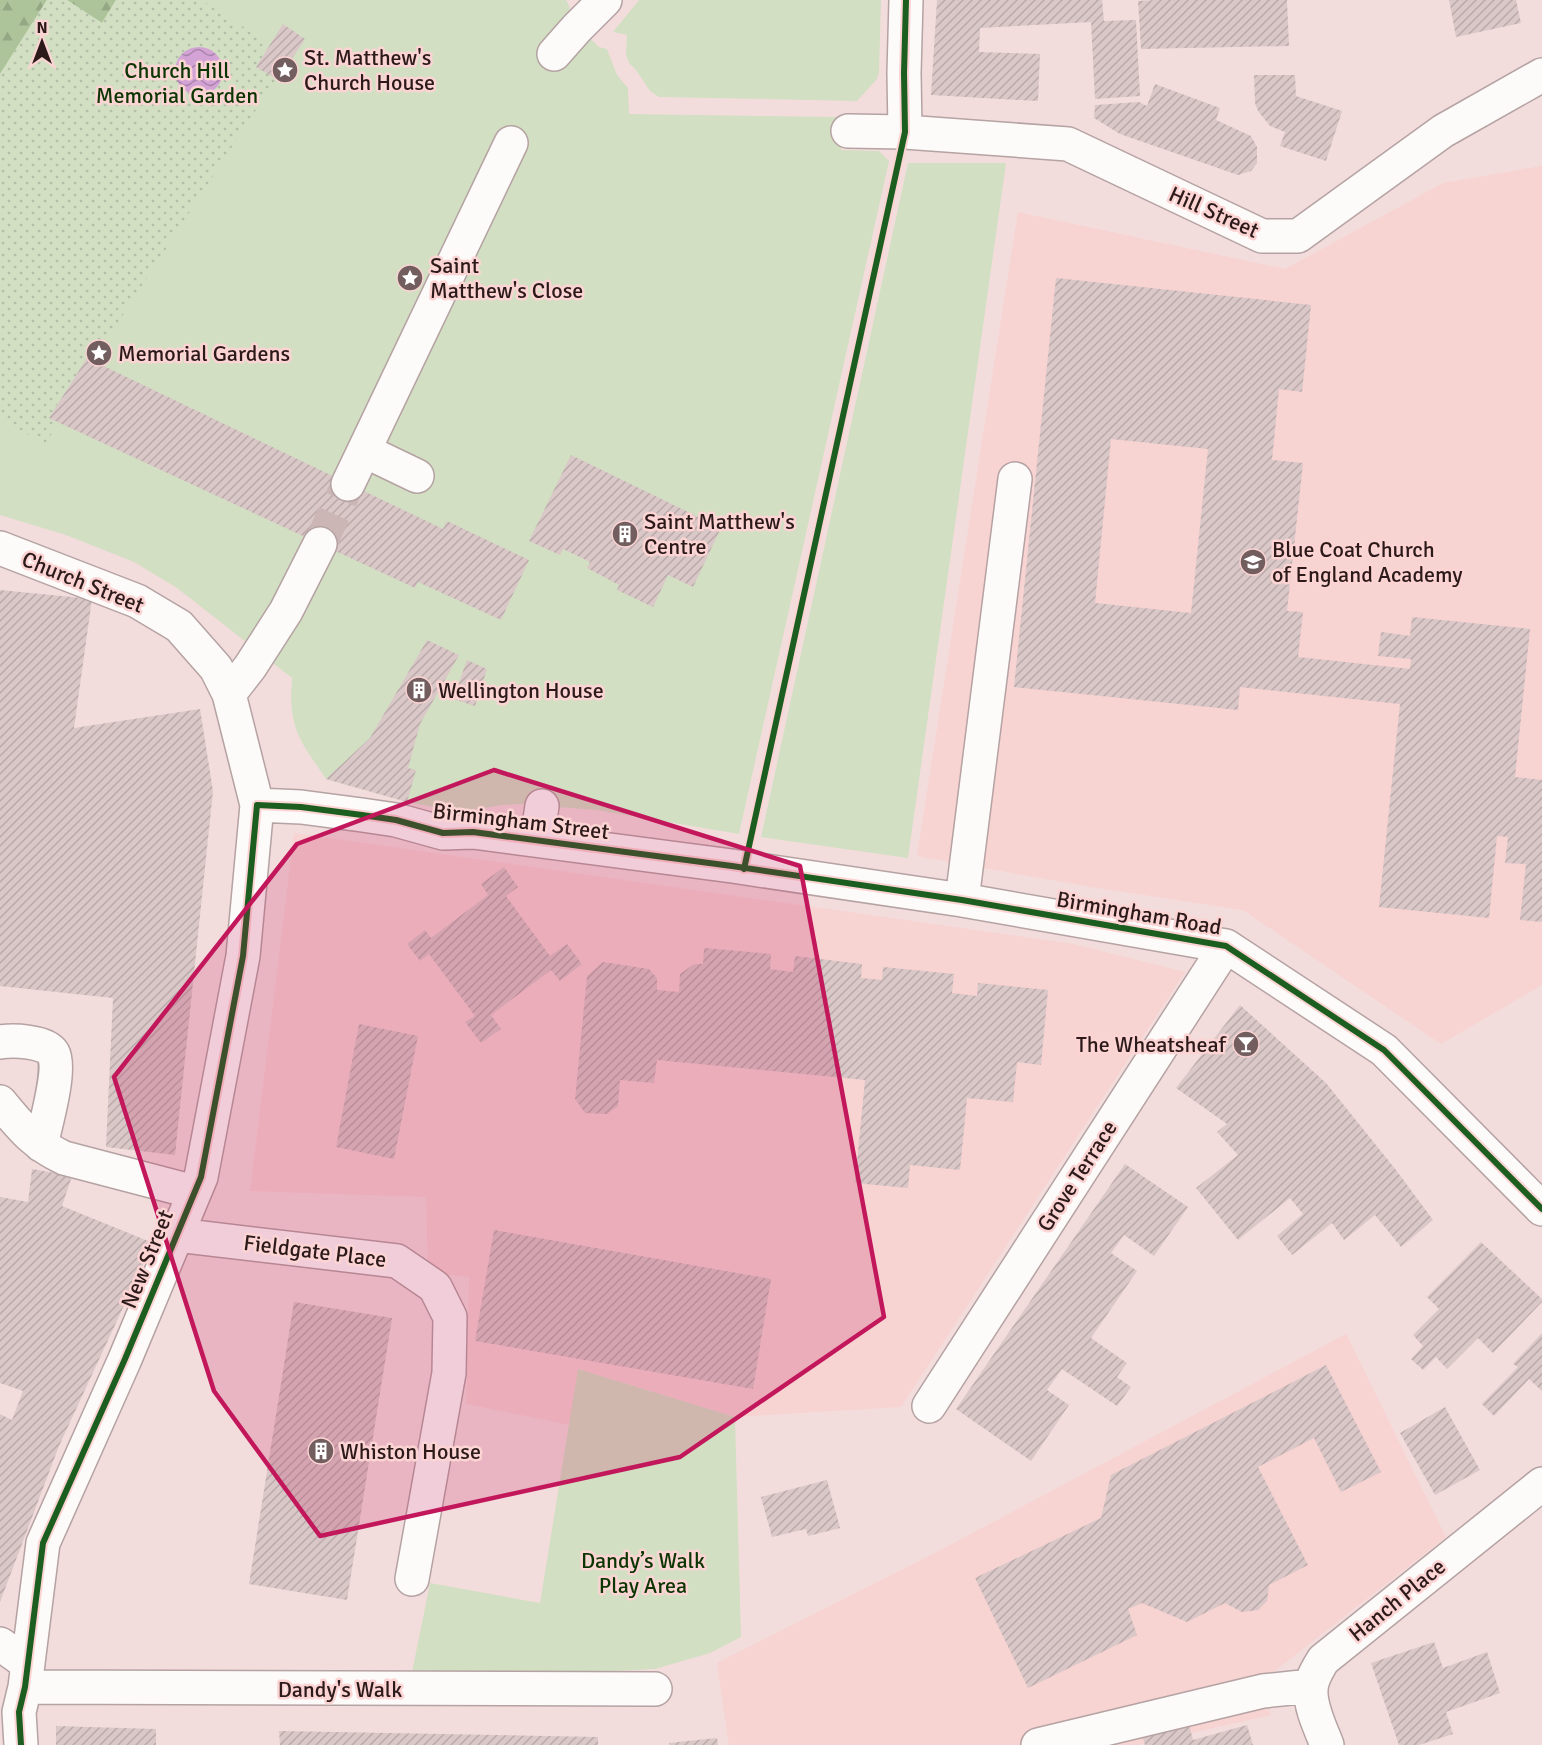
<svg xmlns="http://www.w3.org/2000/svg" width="1542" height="1745" font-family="Signika,sans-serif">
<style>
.built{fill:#f7d3d2}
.green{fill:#d2dfc3}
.forest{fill:url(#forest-firs)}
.garden{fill:url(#garden-dots)}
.water{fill:url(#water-waves)}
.building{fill:url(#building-hatch);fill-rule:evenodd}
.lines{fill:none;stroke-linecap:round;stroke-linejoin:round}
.minor-tunnel{stroke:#cbb6b5;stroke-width:33;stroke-dasharray:33 16;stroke-linecap:butt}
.minor-casing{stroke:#b5a2a2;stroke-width:36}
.minor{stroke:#fdfafa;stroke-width:33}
.cycleway-casing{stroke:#fcd4d3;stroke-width:10}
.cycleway{stroke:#1b5e20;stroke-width:6}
.marked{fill:#c2185b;fill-opacity:0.2;stroke:#c2185b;stroke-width:4.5;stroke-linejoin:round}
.labels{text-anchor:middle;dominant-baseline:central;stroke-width:5;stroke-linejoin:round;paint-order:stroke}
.poi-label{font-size:22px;fill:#2c1a1a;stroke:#fcd4d3;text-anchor:start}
.park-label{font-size:22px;fill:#0b3502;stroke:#fcd4d3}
.street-label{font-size:22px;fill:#2c1a1a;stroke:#fcd4d3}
</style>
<defs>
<pattern id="forest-firs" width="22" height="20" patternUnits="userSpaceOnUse" patternTransform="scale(1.5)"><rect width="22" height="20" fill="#adc49b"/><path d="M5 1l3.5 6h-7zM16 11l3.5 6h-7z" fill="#95a885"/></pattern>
<pattern id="garden-dots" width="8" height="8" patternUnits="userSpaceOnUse" patternTransform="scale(1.5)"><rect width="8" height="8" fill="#d2dfc3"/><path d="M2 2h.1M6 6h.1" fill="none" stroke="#b4bfa7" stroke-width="1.8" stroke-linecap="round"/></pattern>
<pattern id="water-waves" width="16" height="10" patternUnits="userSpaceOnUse" patternTransform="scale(1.5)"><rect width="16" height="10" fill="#d3a3d6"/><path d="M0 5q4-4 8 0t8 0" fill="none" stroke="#ab84ad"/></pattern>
<pattern id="building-hatch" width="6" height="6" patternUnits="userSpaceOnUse" patternTransform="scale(1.5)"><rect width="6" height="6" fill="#dac7c7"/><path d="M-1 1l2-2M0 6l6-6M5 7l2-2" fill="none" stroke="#baa"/></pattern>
</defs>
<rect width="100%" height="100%" fill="#f3dddc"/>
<!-- built -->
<path class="built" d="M1542 166V985L1441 1044 1243 910 1091 887 917 856 1018 212 1285 269 1443 183Z
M294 833 1074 944 1185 972 901 1407 735 1417 578 1369 570 1425 466 1404 469 1277 428 1273 426 1197 250 1191Z
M1346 1334 1446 1537 1258 1684 1271 1715 1138 1745H729L717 1663 937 1552Z"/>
<!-- green -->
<path class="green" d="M0 0H566C570 6 571 10 568 17L599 47 607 49 617 75 628 88 629 114 841 117V150L879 151 889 161 739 834 597 810 521 804 501 805 479 809H444L407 802 326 779C316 763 300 745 295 725 290 710 291 693 292 678L177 588 134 562 66 535 0 515Z
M639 0H881L879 72 877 79 857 101 659 97 650 91 636 70 629 63 626 55 627 35 613 32Z
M908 163H1006L908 858 761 837Z
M578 1369 735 1417 741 1637 710 1653 655 1669 576 1673 412 1672 430 1583 540 1603Z"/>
<!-- forest -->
<path class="forest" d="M0 0H47L0 74Z
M67 0H116L102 23Z"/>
<!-- garden -->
<path class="garden" d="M47 0H67L102 23 116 0H201L270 44 256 67 276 79 93 361 87 358 49 417 59 423 44 445 0 417V74Z"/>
<!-- water -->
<path class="water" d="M175 71a24 24 0 1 1 48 0a24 24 0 1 1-48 0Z"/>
<!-- building -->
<path class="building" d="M937 0H1102L1104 21 1136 20 1140 96 1095 99 1091 22 980 28 979 52 1040 54 1038 101 931 95Z
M1154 0H1287L1289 46 1141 49 1138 1Z
M1449 0H1516L1521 23 1456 37Z
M283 24 305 39 278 80 256 67Z
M1254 75H1295L1296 96 1342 111 1326 161 1280 146 1285 132 1270 126 1258 111 1255 103Z
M1155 84 1220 108 1216 120 1251 136 1257 147V163L1251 171 1238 175 1120 134 1094 118 1095 105 1139 102 1147 106Z
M1056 278 1311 305 1302 392 1279 389 1272 460 1303 463 1287 611 1303 612 1298 657 1410 669 1411 659 1378 656 1381 632 1410 636 1412 617 1530 629 1515 777 1542 780V922L1520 920 1526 864 1505 863 1508 837 1497 836 1489 918 1379 907 1400 704 1240 687 1238 710 1014 687ZM1111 439 1208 449 1191 613 1095 603Z
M87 358 443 529 447 521 529 560 501 620 418 582 415 588 49 418Z
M571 455 721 528 693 587 668 575 653 607 617 590 619 585 587 568 590 562 563 549 560 555 529 541Z
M0 590 92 599 74 728 200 709 213 791 175 1155 106 1147 113 998 0 986Z
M427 640 459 655 420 724 408 768 416 770 407 802 326 779 370 738Z
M467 660 487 669 475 706 453 699Z
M504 867 518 887 506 896 550 956 567 944 582 964 560 981 551 970 491 1015 501 1029 481 1043 465 1022 475 1016 429 954 420 961 407 944 425 930 431 938 488 895 481 884Z
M704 948 771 954 770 969 793 972 795 956 862 964 861 978 882 980 883 967 954 974 952 993 977 996 978 983 1048 990 1041 1065 1017 1062 1013 1102 967 1098 960 1170 910 1165 908 1188 855 1183 865 1080 657 1060 654 1083 620 1080 618 1106 607 1114 585 1113 575 1099 587 976 603 962 649 969 657 978V990L679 992 680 974 694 964H703Z
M1240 1005 1326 1083 1396 1170 1433 1220 1401 1247 1375 1215 1344 1240 1332 1223 1292 1255 1277 1236 1303 1214 1290 1198 1238 1240 1196 1188 1238 1155 1217 1132 1227 1124 1176 1088Z
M359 1024 418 1036 394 1159 336 1147Z
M1125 1164 1188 1207 1154 1256 1124 1235 1111 1253 1137 1271 1091 1338 1127 1363 1117 1377 1131 1387 1117 1406 1062 1369 1047 1390 1069 1405 1031 1461 956 1409Z
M32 1169 72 1176 62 1206 153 1243 59 1446 0 1602V1414L12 1420 23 1391 0 1383V1197L28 1202Z
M494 1230 771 1279 753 1389 475 1341Z
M1481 1242 1542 1299V1302L1493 1353 1478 1338 1447 1369 1436 1357 1423 1370 1411 1359 1423 1346 1413 1335 1439 1309 1427 1297Z
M294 1302 392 1318 347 1600 249 1584Z
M1542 1333V1391L1529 1379 1494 1416 1482 1404 1518 1367 1513 1364Z
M1326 1365 1381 1472 1341 1492 1314 1438 1258 1467 1308 1565 1269 1585 1267 1601 1258 1610 1242 1612 1225 1603 1187 1622 1142 1603 1128 1609 1137 1635 1028 1688 975 1578 1101 1518 1111 1475Z
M1445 1407 1480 1470 1435 1495 1400 1433Z
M827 1480 840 1528 808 1536 806 1529 772 1537 761 1497Z
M1434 1642 1443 1668 1487 1652 1500 1693 1446 1712 1453 1734 1419 1745H1399L1371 1663Z
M1186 1713 1193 1740 1247 1725 1253 1745H1145L1139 1726Z
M56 1726 156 1729V1745H56Z
M279 1731 598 1737V1745H280Z
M717 1738 718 1745H669V1743Z"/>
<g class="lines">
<!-- minor-tunnel -->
<path class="minor-tunnel" d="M320 544 348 484"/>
<defs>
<path id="minor" d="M554 54 577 28 605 0
M848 131 905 132 1068 144 1262 236H1298L1443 131 1542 75
M905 132 904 73 906 0
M365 451 417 476
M348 484 511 143
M0 548 137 601 179 626 216 668 229 694 257 805 243 956 201 1177 125 1359 43 1543 25 1687 19 1712 21 1745
M229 694 250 667 286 611 320 544
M257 805 301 807 362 815 396 820 443 833 473 832 732 866 962 900 1226 946 1384 1050 1542 1209
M537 840 542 806
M962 900 1015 479
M0 1042C13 1040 46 1041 53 1053 62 1068 45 1127 41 1145
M0 1102C22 1128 33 1143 64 1158L194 1192
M177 1235 397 1261 435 1287 450 1317 449 1373 412 1579
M929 1406 1226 946
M0 1644 28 1664
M25 1687 655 1689
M1038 1745 1263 1691 1311 1686
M1327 1745C1321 1729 1310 1708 1311 1690 1311 1679 1318 1669 1323 1660L1542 1484"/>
</defs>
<!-- minor casing -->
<use href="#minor" class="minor-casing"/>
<!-- minor -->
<use href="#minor" class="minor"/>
<defs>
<path id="cycleway" d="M744 869 905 132 904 73 906 0
M21 1745 19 1712 25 1687 43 1543 125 1359 201 1177 243 956 257 805 301 807 362 815 396 820 443 833 473 832 732 866 962 900 1226 946 1384 1050 1542 1209"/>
</defs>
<!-- cycleway casing -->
<use href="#cycleway" class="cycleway-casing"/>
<!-- cycleway -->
<use href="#cycleway" class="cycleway"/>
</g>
<!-- marked area -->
<path class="marked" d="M494 770 800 866 884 1317 680 1457 320 1536 214 1391 114 1077 297 844Z"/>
<!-- icons -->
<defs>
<symbol id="sight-disc" viewBox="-11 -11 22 22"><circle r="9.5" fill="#725e5e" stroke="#fcd4d3"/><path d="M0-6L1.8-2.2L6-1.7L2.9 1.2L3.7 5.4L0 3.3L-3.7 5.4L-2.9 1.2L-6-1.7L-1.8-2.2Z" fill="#fff"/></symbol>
<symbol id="building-disc" viewBox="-11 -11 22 22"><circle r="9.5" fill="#725e5e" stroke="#fcd4d3"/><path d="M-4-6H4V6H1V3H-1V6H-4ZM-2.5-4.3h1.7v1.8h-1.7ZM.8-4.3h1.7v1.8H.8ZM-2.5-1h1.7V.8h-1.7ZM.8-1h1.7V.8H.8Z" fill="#fff"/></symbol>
<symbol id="school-disc" viewBox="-11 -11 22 22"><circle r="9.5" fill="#725e5e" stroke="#fcd4d3"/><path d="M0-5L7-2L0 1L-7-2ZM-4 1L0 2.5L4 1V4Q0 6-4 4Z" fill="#fff"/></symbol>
<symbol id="bar-disc" viewBox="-11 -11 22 22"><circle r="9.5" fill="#725e5e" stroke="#fcd4d3"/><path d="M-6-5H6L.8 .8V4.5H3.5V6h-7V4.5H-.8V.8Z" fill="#fff"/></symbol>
</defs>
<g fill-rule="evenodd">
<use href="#sight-disc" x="270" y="55" width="30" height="30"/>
<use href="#sight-disc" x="395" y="263" width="30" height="30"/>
<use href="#sight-disc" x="84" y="338" width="30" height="30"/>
<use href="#building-disc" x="610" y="519" width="30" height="30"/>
<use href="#school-disc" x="1238" y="547" width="30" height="30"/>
<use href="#building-disc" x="404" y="675" width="30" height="30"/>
<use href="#bar-disc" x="1231" y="1029" width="30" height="30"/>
<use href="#building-disc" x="306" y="1436" width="30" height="30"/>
</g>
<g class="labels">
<!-- poi labels -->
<g class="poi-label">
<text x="304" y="57">St. Matthew's<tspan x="304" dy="25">Church House</tspan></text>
<text x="430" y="265">Saint<tspan x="430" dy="25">Matthew's Close</tspan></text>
<text x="118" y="353">Memorial Gardens</text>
<text x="644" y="521">Saint Matthew's<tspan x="644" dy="25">Centre</tspan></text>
<text x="1272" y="549">Blue Coat Church<tspan x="1272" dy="25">of England Academy</tspan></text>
<text x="438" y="690">Wellington House</text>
<text x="1226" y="1044" text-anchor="end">The Wheatsheaf</text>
<text x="340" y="1451">Whiston House</text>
</g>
<!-- park labels -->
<g class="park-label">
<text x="177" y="70">Church Hill<tspan x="177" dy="25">Memorial Garden</tspan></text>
<text x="643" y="1560">Dandy’s Walk<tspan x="643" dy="25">Play Area</tspan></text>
</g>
<!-- street labels -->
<g class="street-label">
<text transform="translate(1214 212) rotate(24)">Hill Street</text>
<text transform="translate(83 582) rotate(22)">Church Street</text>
<text transform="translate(521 821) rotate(7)">Birmingham Street</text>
<text transform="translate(1139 913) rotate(10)">Birmingham Road</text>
<text transform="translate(1077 1176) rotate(-57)">Grove Terrace</text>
<text transform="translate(315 1251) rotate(7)">Fieldgate Place</text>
<text transform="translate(147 1259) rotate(-68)">New Street</text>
<text transform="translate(1397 1600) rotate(-39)">Hanch Place</text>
<text x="340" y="1689">Dandy's Walk</text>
</g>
</g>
<!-- north arrow -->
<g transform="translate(42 42)" stroke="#fcd4d3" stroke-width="4.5" paint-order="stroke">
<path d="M0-4.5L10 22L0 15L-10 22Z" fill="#2c1a1a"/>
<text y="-9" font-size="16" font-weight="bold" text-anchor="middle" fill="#2c1a1a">N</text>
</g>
</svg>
